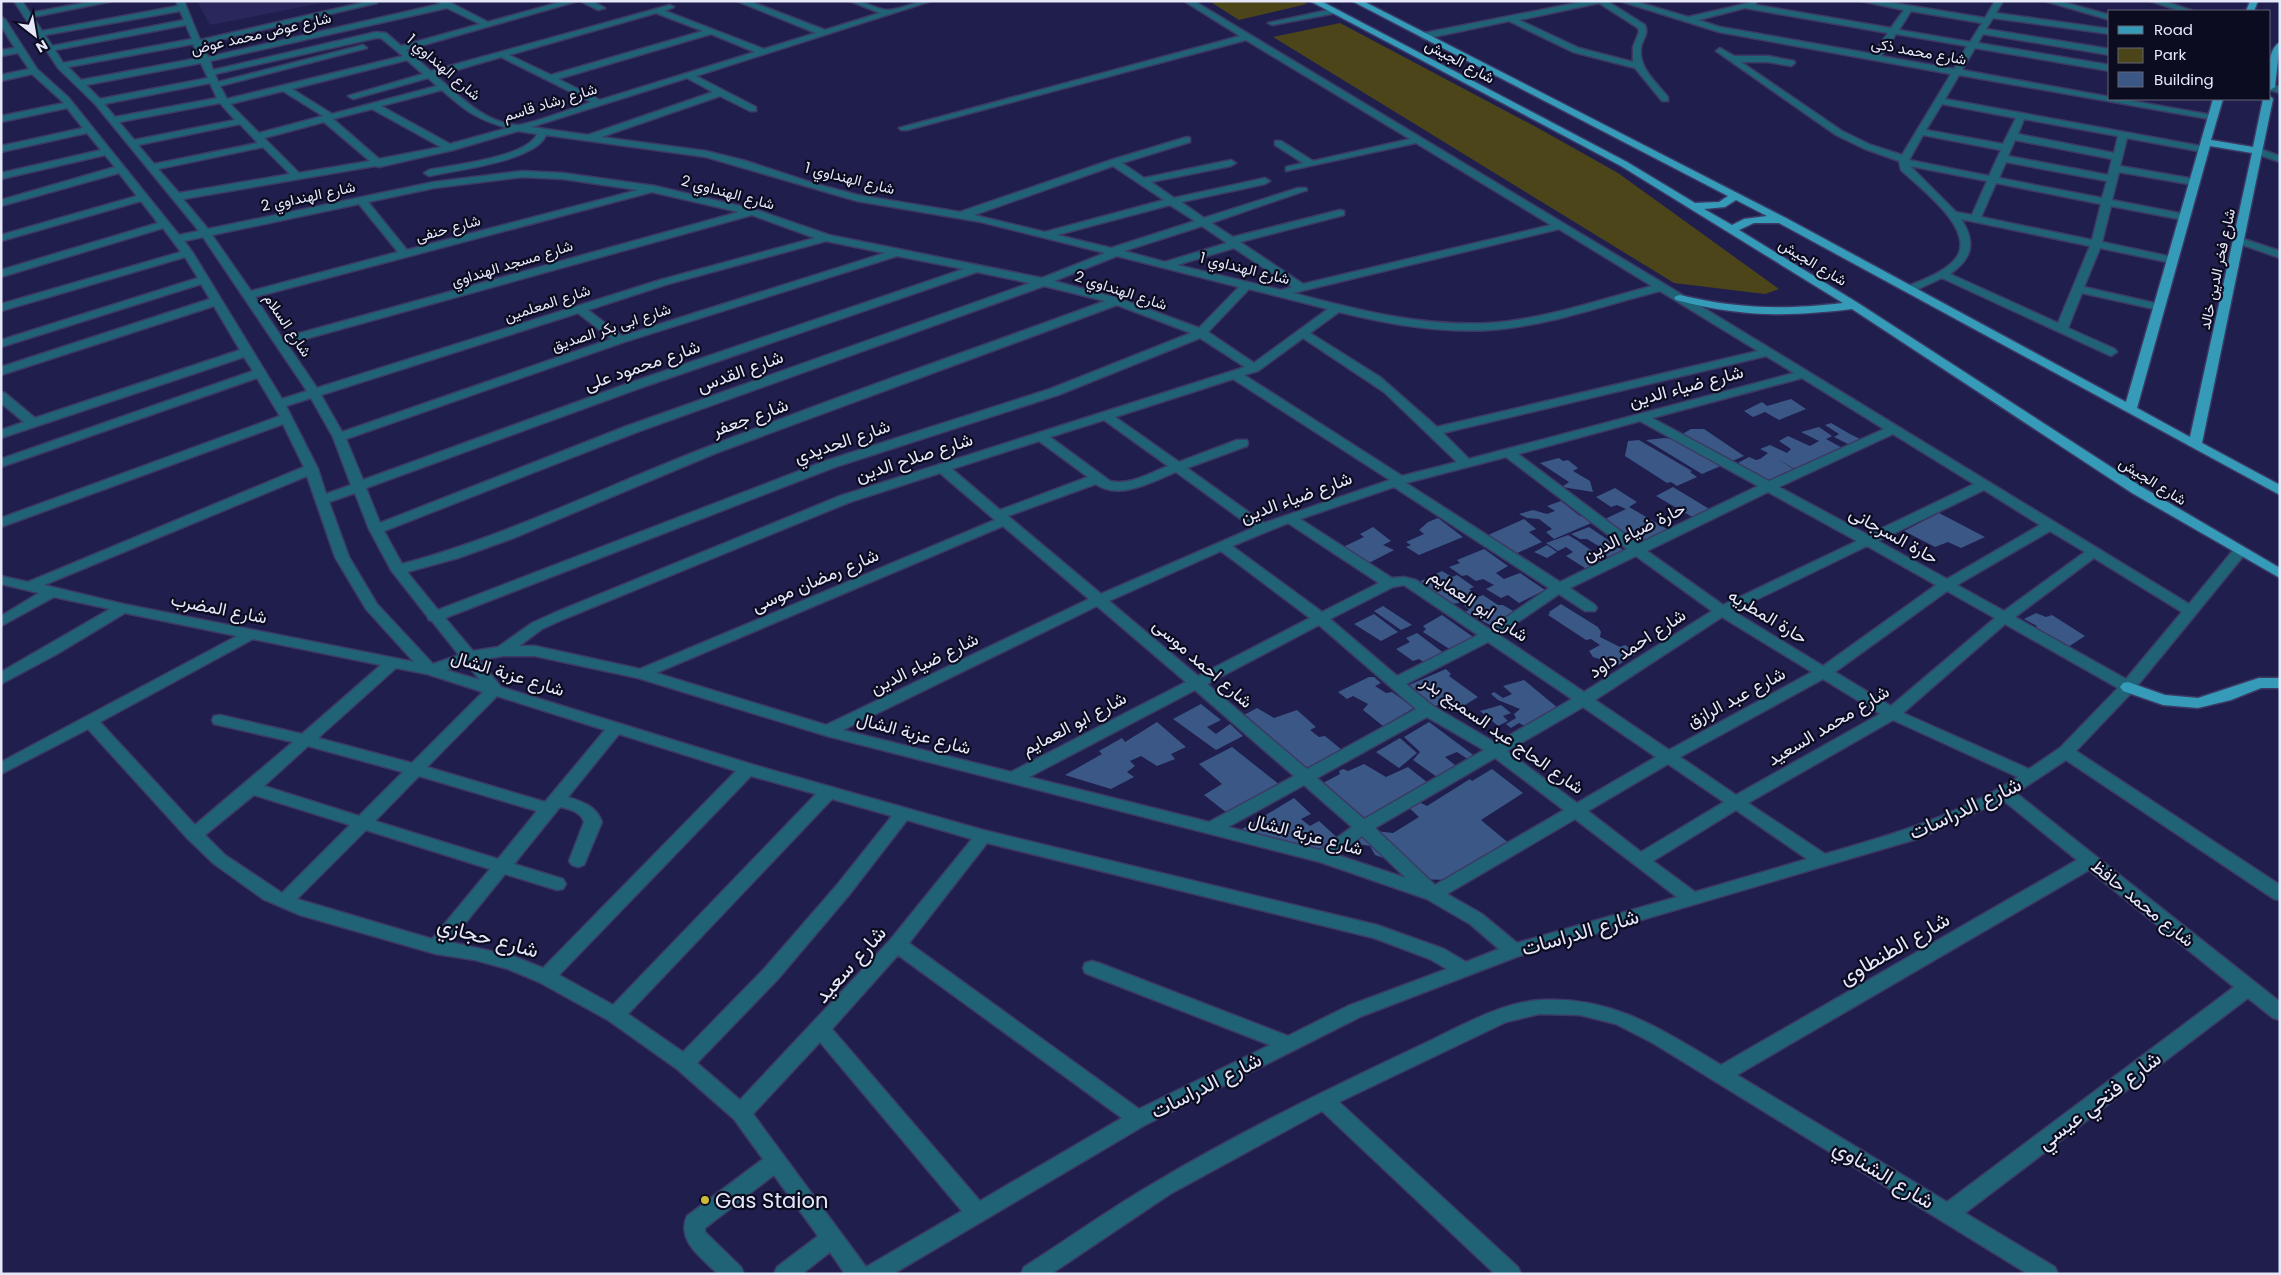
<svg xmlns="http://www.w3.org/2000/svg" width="2281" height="1275" font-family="Poppins,Vazirmatn,sans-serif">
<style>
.built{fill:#29275b}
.green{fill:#4c451a}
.building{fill:#3b5786}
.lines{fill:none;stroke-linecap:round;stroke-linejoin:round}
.minor-casing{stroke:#3c3a65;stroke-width:3}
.major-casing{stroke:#3c3a65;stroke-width:3}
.minor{fill:#216376;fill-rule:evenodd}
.major{fill:#359bb8;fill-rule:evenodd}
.poi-dot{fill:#ccb938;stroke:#0c0c20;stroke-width:2}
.labels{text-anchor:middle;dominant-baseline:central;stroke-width:4.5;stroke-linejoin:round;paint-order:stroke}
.far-street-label{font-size:15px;fill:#e6e8fa;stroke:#0c0c20}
.street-label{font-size:18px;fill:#e6e8fa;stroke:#0c0c20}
.near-street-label{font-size:21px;fill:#e6e8fa;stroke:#0c0c20}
.near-poi-label{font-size:21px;fill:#e6e8fa;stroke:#0c0c20;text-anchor:start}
</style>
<rect width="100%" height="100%" fill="#201e4d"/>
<!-- built -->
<path class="built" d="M197 1H332L210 25Z"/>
<!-- green -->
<path class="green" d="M1209 1H1301L1307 4 1239 20Z
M1340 23 1538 128 1618 173 1779 289 1765 294 1674 283 1273 37Z"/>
<!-- building -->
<path class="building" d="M1791 399 1806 409 1779 420 1765 412 1753 417 1744 411 1762 402 1767 406Z
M1831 423 1850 434 1864 441 1852 446 1834 437 1839 434 1825 425Z
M1819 427 1832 436 1826 439 1846 450 1798 471 1778 459 1795 470 1770 481 1738 463 1749 457 1756 460 1760 459 1768 453 1760 449 1770 445 1787 453 1791 449 1779 441 1788 436 1810 446 1819 441 1801 432Z
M1691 429H1704L1744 456 1702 474 1646 440 1664 438 1674 439Z
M1639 440 1692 471 1690 472 1697 477 1677 486 1671 482 1667 483 1625 456 1628 441Z
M1559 458 1563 461 1568 460 1578 468 1573 471 1590 481 1593 492 1562 487 1569 482 1540 463Z
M1673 487 1711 510 1694 518 1656 496Z
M1615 488 1637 502 1629 507 1667 529 1644 543 1603 520 1626 509 1617 505 1611 507 1596 497Z
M1561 501 1580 516 1586 514 1596 521 1554 539 1546 532 1552 529 1539 519 1527 518 1519 514 1533 510 1547 514 1555 511 1547 506Z
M1939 513 1985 537 1961 548 1948 542 1935 547 1904 531Z
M1438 518 1463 537 1419 555 1406 547 1411 545 1406 542 1424 534 1419 530 1428 522Z
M1524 519 1536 529 1529 532 1542 542 1515 554 1486 536Z
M1373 527 1391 541 1383 545 1394 550 1367 564 1341 548 1364 537 1360 534Z
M1589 527 1626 552 1610 559 1601 552 1605 550 1587 539H1580L1571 534Z
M1568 535 1578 541 1605 560 1602 562 1589 554 1585 555 1599 565 1588 570 1566 556 1573 552 1566 547 1558 551 1546 543Z
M1547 545 1557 552 1547 558 1534 552Z
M1484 549 1508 566 1496 573 1504 579 1520 573 1545 590 1519 603 1508 595 1501 598 1486 589 1494 585 1483 579 1476 581 1467 575 1462 576 1449 567 1460 563 1457 560Z
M1442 571 1452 577 1457 575 1474 587 1469 589 1475 594 1459 603 1451 604 1415 584Z
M1483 595 1498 605H1503L1515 612 1492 626 1465 612 1469 610 1462 603Z
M1561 604 1598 627 1601 632 1600 637 1620 647 1625 645 1638 653 1618 665 1593 657 1589 651 1600 645 1591 639 1586 640 1548 615 1550 613 1549 612Z
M1383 606 1412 625 1401 630 1374 611Z
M2036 613 2046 617 2052 615 2085 636 2068 647 2033 629 2037 626 2024 619Z
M1374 614 1398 632 1381 641 1354 624Z
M1442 615 1476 639 1451 650 1423 632 1426 629 1423 626Z
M1417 633 1445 654 1425 663 1419 659 1413 661 1396 649 1410 642 1406 638Z
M1446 669 1451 674 1449 676 1478 697 1452 713 1438 705 1433 707 1409 685Z
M1369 677H1374L1381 683 1375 686 1386 693 1392 692 1414 708 1383 726 1363 710 1368 704 1353 696 1347 699 1338 692Z
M1524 680 1558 708 1525 726 1519 723 1511 728 1506 724 1516 718 1514 714 1520 709 1498 700 1491 694 1494 692 1503 698 1512 694 1503 686Z
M1201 704 1221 720 1207 727 1216 734 1230 724 1243 736 1216 750 1173 719Z
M1501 705 1511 713 1503 716 1508 721 1498 726 1480 711Z
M1257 708 1274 718 1297 710 1316 727 1310 730 1319 737 1325 736 1342 750 1306 770 1242 716Z
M1157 722 1186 747 1171 754 1175 759 1157 766 1141 756 1130 761 1135 766 1127 772 1134 777 1111 789 1065 775 1102 754 1099 751 1122 738 1125 742Z
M1429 722 1476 757 1469 760 1457 752 1445 757 1456 766 1437 777 1413 760 1420 752 1404 737Z
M1400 738 1417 753 1399 768 1376 752Z
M1232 747 1280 785 1227 813 1204 795 1222 784 1199 764Z
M1364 764 1386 777 1408 767 1428 783 1370 823 1323 783 1340 774 1339 771 1343 769 1348 771Z
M1492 769 1523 793 1481 820 1511 845 1451 880 1412 879 1398 863 1375 855 1370 846 1346 842 1366 830 1393 833 1419 817 1405 804 1419 802 1427 806 1470 779 1472 781Z
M1294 798 1311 814 1301 819 1310 826 1319 821 1342 842 1323 855 1239 831Z"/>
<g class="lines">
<defs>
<path id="minor" d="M14 1H22L30 13 94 1H113L33 17 42 31 178 6 176 1H184L200 40 370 1 377 3 202 44 208 57 440 4 436 1H447L488 22 564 1H578L406 50 431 71 670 5 674 7 665 11 764 49 816 33 737 1H749L825 30 880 13 850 1C866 1 878 10 888 10 900 10 915 1 931 1L696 76 756 107V111H750L720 96 601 137 706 151 746 161 816 184 858 195 960 212 1111 160 1187 137 1190 138V142L1122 163 1144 178 1231 160 1236 163 1231 166 1151 182 1174 198 1265 178 1270 181 1265 184 1181 202 1204 218 1298 188H1306L1307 190 1211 223 1233 237 1340 210 1344 211V215L1240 242 1303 284 1551 225 1416 143 1286 171V167L1303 163 1275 145V141H1281L1313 161 1410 139 1246 40 907 130H901L899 128 1240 36 1184 1H1194L1666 285 2189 604 2235 548H2245L2247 551 2245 554 2133 691 2076 751 2280 885V900L2274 899 2066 760 2016 793 2280 1002V1020L2273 1018 2248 998 1965 1213 2055 1267 2058 1274H2028L1653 1043 1616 1024 1580 1015 1539 1014 1506 1022 1339 1102 1518 1267 1521 1274H1495L1322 1111 1170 1194 1051 1274H1021L1024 1267C1068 1239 1111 1208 1156 1182 1240 1132 1328 1089 1417 1047 1454 1030 1500 1002 1541 1000 1613 996 1662 1030 1721 1065L2077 860 2003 800 1920 838 1519 956 1362 1016 1145 1125 893 1274H845L830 1252 802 1274H774L777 1267 818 1236 774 1175 705 1228V1232L741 1267 744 1274H718C702 1258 676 1241 687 1216L763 1159 734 1119 677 1069 608 1020 539 982 508 969 475 960 436 954 300 915 263 899 213 863 188 839 88 729 1 774V762L237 636 125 613 57 654 1 684V672L110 609 54 597 1 626V616L39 593 1 584V576L28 582 304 467 283 424 1 527V518L280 416 257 378 1 467V459L253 371 244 357 1 438V430L24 422 1 403V392L5 393 35 418 240 350 214 306 1 375V367L210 299 201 284 1 347V340L198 278 185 257 1 311V304L181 252 163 228 1 277V270L158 223 141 201 1 241V235L137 196 119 173 1 206V200L115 167 105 155 1 179V173L101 150 87 133 1 152V146L83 128 67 108 1 122V116L64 103 32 74 1 81V75L29 69 18 53 1 56V50L15 48 1 26V17L5 19 37 69 68 97 179 235 199 231 95 104 58 68ZM447 8 480 24 401 46 386 33 376 32 213 70 210 61ZM180 11 184 20 52 46 45 35ZM656 13 703 31 551 75 509 55ZM186 25 192 39 63 63 55 50ZM711 34 755 52 600 100 558 79ZM376 38H381L403 56 227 99 220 86 367 48 363 45 218 82 215 74ZM193 44 199 58 81 80 68 67ZM501 57 591 102C577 107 528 125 517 125 484 123 459 95 436 76ZM407 60 423 74 348 96 353 99 428 78 437 86 332 114 292 89ZM201 63 208 78 100 99 86 85ZM687 78 713 92 588 135 531 127ZM210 83 217 98 115 117 104 104ZM442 90C466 111 476 119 508 128L450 144 381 106ZM283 91 323 116 259 133 230 104ZM220 103 235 120 134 140 119 122ZM372 109 441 147 379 159 333 119ZM324 122 370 161 299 173 264 138ZM240 124 258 143 154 164 138 145ZM518 131 537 134C528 157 453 165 429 170L424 173 429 176C456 170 536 161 546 135L706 157 857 201 981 222 1105 253 1042 278 829 235 757 210 655 186 563 173 522 171 434 182 208 229 183 199 375 166 379 167 453 150ZM263 147 290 174 179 193 158 169ZM1113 166 1164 200 1045 232 974 215ZM522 177 563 179 638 190 407 250 368 202 434 188ZM652 192 739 212 282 338 255 297ZM359 204 398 252 251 291 212 235ZM1170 205 1195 221 1111 248 1057 235ZM752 215 815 238 660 280 317 388 287 344ZM1202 226 1227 243 1165 262 1124 251ZM1559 229 1652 286C1599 300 1545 319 1490 323 1422 327 1358 310 1293 293ZM203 237 307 391 282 399 193 253 184 241ZM826 241 885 253 622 336 588 310 668 284ZM1234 248 1292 287 1281 290 1177 265ZM897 256 964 269 632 382 363 480 346 439 624 342ZM1117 256 1239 287 1199 328 1121 299 1054 281ZM977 272 1030 283 627 426 380 523 366 488 640 388ZM1044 286 1105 301C972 350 837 396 705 448 604 487 507 536 402 564L384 531 637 432ZM1249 289 1328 309 1254 363 1208 332ZM1660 291 1758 351 1437 427 1380 377 1310 333 1339 312C1388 324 1438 333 1490 330 1548 326 1604 305 1660 291ZM1117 305 1191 333 1050 389 825 461 438 610 407 572 458 558 511 539 716 453ZM578 313 611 339 342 432 321 395ZM1200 338 1245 367 840 496 554 613 532 623 498 647 473 651 445 618 835 467 1058 395ZM1303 338 1384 392 1457 462 1402 476 1244 375 1258 371ZM1766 356 1794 373 1469 459 1443 433ZM1802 378 1884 429 1769 481 1652 418ZM1233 379 1390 480 1264 523 1187 468 1247 446 1248 443 1247 440H1237L1179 462 1115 417ZM311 398 333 437 351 485 326 494 318 469 286 406ZM1104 420 1168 466C1150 473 1129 486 1110 481L1050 437ZM1640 421 1758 486 1638 544 1518 454ZM1893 434 1974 484 1868 535 1779 487ZM1039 441 1088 477 1000 510 952 469ZM1506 457 1627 549 1560 582 1406 483ZM1176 472 1253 528 1101 594 1008 516 1096 484C1119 501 1153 481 1176 472ZM940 473 995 520 640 669 535 646H519L542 629 564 619 850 502ZM307 476 335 557 366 609 414 662 123 604 44 585ZM1394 487 1549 588 1489 629 1416 580 1404 577 1392 578 1300 519ZM1984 490 2040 525 1947 579 1878 541ZM1768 492 1857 541 1723 605 1647 551ZM355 493 369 529 391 570 427 616 429 620 432 621 459 655 433 664 377 604 349 557 329 502ZM1288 523 1379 583 1322 612 1232 546ZM1003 526 1089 599 826 725 656 673ZM2050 531 2085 552 2004 611 1957 585ZM1867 546 1936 585 1823 666 1733 611ZM1221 551 1310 618 1198 676 1109 601ZM1636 556 1712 611 1584 692 1499 635 1559 594 1585 611H1595L1597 608 1595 605 1570 588ZM2094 558 2182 612 2126 679 2015 617ZM1404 585 1478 635 1397 676 1330 619 1393 587ZM1947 591 1995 618 1891 706 1835 672ZM1097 606 1186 682 1011 772 843 730ZM1722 617 1812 672 1669 750 1595 700ZM2005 624 2118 688 2060 748 2029 769 1903 713ZM1319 625 1416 709 1307 769 1207 684ZM253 639 381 665 302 734 220 715 214 716 212 720 214 724 293 742 195 825 100 722ZM1488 642 1572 699 1496 743 1433 706 1406 684ZM503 656H535L638 678 827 736 1320 862 1427 899 1470 924 1499 949 1466 962 1444 949 1377 925 983 830 754 765 501 687 479 660ZM466 663 480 680 446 670ZM396 668 427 674 483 692 412 763 318 738ZM1823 679 1880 714 1736 795 1680 757ZM1195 690 1294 776 1209 822 1029 777ZM497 696 605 730 545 802 427 767ZM1583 707 1656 757 1577 803 1507 751ZM1427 717 1484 750 1364 819 1317 778ZM1893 720 2018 777C1960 815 1891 835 1825 854L1748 803ZM619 734 736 771 543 968 513 956 450 942 505 874 557 890 563 889 566 884 563 879 514 864 560 807C570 809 581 812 584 822L569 861 572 865 578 867 584 865 602 822C596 806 583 802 568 797ZM308 746 403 772 359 816 264 786ZM1495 758 1564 810 1435 885 1375 828ZM1668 764 1724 802 1641 852 1588 811ZM419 776 537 811 498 859 375 821ZM751 776 816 794 613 1005 559 975ZM1304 785 1352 827 1320 850 1228 827ZM254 795 350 825 282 893 225 855 205 835ZM832 799 892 816 837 885 764 969 683 1052 628 1014ZM1736 810 1807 859 1695 892 1653 861ZM1575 819 1677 897 1517 943 1482 914 1447 894ZM907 820 972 839 891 939 740 1100 697 1063 778 979 849 895ZM366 830 490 869 432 939 297 899ZM1362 836 1406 878 1337 855ZM987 843 1374 938 1430 959 1447 969 1348 1006 1288 1036 1099 963 1092 961 1085 963 1083 968 1085 973 1270 1045 1139 1109 909 943ZM2089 870 2234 987 1947 1202 1737 1075ZM898 955 1122 1118 980 1201 832 1029ZM820 1042 962 1211 866 1267 753 1114Z
M580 1H592L605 8 598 10Z
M1586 1H1607L1645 25C1649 34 1643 38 1641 47 1638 68 1656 82 1668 97V101H1662L1635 68 1573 52 1509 21 1424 39 1420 36 1424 33ZM1599 3 1638 28 1639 32 1633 47V62L1579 48 1519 20Z
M1620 1H1634L1688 17 1753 2H1756V5L1891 28 1904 10 1861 1H1881L1985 18 1995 1H2003L1996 13 2110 29V34L1993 18 1986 29 2110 49V55L1983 34 1978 43 2110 65V71L1975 48 1962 70 2110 97V99H2121L2212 115 2217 118 2215 120 1959 75 1945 99 2206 147 2208 149 2203 152 2127 138 2120 166 2194 179 2199 182 2194 185 2119 172 2112 200 2184 214 2189 217 2184 220 2111 206 2102 242 2172 257 2177 260 2172 263 2100 248 2084 287 2159 304 2165 307 2159 310 2082 293 2068 328 2115 349 2117 352 2111 356 1942 278 1914 291H1906L1904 289 1906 287C1922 280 1949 271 1958 255 1973 227 1919 187 1901 170L1899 161 1865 149 1836 135 1716 51 1720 48 1734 56H1768L1794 61 1795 63 1791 66 1768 62H1741L1842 131 1871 145 1902 155 1951 74 1719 32ZM1745 8 1888 33 1873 54 1720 27 1698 20ZM1911 11 1982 23 1970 42 1899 30ZM1896 34 1967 46 1954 69 1881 56ZM1942 104 2016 118 2003 144 1926 130ZM2024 119 2118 136 2114 153 2018 134ZM1923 135 2001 150 1989 176 1909 160ZM2015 140 2112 159 2108 175 2008 156ZM2006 162 2107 181 2102 198 1999 178ZM1910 166 1987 181 1972 215 1956 212ZM1996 183 2101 204 2092 240 1981 217ZM1961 219 2090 246 2058 323 1950 274C1973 258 1976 242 1961 219Z
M2045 1H2059L2110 15V20Z
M2150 1H2164L2193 11H2181Z
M1333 9 1337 11 1336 13 1272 25 1268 23Z
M2270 84 2280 87V93L2270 90Z
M2257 148 2280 156V162L2254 153 2252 151Z
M2238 237 2280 251V258L2234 242V238Z"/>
<path id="major" d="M1310 1H1321L1627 162 1695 203 1719 202 1728 196 1352 1H1363L1786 218 2126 402 2213 99H2223L2211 140 2253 147 2263 99 2271 97 2273 99 2202 443 2280 485V495L1779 223H1754L1739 230 1858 303 2142 487 2280 568V578L2132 493 1852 309C1785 317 1741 317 1676 300L1674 298 1676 296 1680 295C1738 309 1783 310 1843 303L1621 166ZM2210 146 2252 153 2190 437 2137 408ZM1736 200 1767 216 1744 219 1732 225 1704 209 1725 207Z
M2250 1H2258L2254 11H2246Z
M2280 42 2275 87 2270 90C2269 77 2266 50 2280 42Z
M2259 678H2280V688H2261L2231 700 2198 708 2163 705 2123 691 2120 687 2123 683 2128 682 2165 695 2198 698Z"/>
</defs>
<!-- minor casing -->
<use href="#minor" class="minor-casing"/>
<!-- major casing -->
<use href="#major" class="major-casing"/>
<!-- minor -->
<use href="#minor" class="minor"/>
<!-- major -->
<use href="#major" class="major"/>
</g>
<!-- markers -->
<circle class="poi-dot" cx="705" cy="1200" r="5"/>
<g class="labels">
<!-- far-street labels -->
<g class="far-street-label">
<text transform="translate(261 33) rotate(-13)">شارع عوض محمد عوض</text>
<text transform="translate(1919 51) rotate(10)">شارع محمد ذكى</text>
<text transform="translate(1460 61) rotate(28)">شارع الجيش</text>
<text transform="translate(444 67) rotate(41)">شارع الهنداوي 1</text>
<text transform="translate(550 102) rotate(-17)">شارع رشاد قاسم</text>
<text transform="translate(850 178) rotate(14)">شارع الهنداوي 1</text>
<text transform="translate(728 192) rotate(15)">شارع الهنداوي 2</text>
<text transform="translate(308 196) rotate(-12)">شارع الهنداوي 2</text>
<text transform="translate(448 228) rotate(-15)">شارع حنفى</text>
<text transform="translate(1813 262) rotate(31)">شارع الجيش</text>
<text transform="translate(512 263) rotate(-17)">شارع مسجد الهنداوي</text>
<text transform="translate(1245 268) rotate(14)">شارع الهنداوي 1</text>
<text transform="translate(2217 269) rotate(-78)">شارع فخر الدين خالد</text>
<text transform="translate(1121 290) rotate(18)">شارع الهنداوي 2</text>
<text transform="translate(547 303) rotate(-18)">شارع المعلمين</text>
<text transform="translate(288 325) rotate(56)">شارع السلام</text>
<text transform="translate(611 327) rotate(-18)">شارع ابى بكر الصديق</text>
<text transform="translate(2153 481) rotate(32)">شارع الجيش</text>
</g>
<!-- street labels -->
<g class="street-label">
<text transform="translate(642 365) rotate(-19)">شارع محمود على</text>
<text transform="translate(740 371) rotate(-20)">شارع القدس</text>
<text transform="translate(1686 386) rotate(-15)">شارع ضياء الدين</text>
<text transform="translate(750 417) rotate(-20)">شارع جعفر</text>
<text transform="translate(842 441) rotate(-19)">شارع الحديدي</text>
<text transform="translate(914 457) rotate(-18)">شارع صلاح الدين</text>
<text transform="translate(1296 497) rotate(-20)">شارع ضياء الدين</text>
<text transform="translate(1634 531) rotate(-26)">حارة ضياء الدين</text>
<text transform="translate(1894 535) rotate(29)">حارة السرجانى</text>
<text transform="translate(815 580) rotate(-23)">شارع رمضان موسى</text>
<text transform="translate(1479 605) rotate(34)">شارع ابو العمايم</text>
<text transform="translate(219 608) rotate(11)">شارع المضرب</text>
<text transform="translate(1768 616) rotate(31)">حارة المطريه</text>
<text transform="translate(1637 643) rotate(-33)">شارع احمد داود</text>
<text transform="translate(924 663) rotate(-26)">شارع ضياء الدين</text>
<text transform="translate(1203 663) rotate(41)">شارع احمد موسى</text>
<text transform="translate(508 673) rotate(17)">شارع عزبة الشال</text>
<text transform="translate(1736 697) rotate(-28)">شارع عبد الرازق</text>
<text transform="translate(1074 723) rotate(-28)">شارع ابو العمايم</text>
<text transform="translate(1828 725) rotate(-31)">شارع محمد السعيد</text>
<text transform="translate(914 733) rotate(15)">شارع عزبة الشال</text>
<text transform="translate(1503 734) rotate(35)">شارع الحاج عبد السميع بدر</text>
<text transform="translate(1306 834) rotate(15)">شارع عزبة الشال</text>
<text transform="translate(2143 903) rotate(39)">شارع محمد حافظ</text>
</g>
<!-- near-street labels -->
<g class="near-street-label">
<text transform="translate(1965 808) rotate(-25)">شارع الدراسات</text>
<text transform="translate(1580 932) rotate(-16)">شارع الدراسات</text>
<text transform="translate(488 937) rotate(15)">شارع حجازي</text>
<text transform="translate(1894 948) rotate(-30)">شارع الطنطاوى</text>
<text transform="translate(850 964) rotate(-48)">شارع سعيد</text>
<text transform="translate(1206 1085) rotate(-27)">شارع الدراسات</text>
<text transform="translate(2099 1100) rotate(-37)">شارع فتحي عيسي</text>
<text transform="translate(1884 1174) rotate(31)">شارع الشناوي</text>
</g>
<!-- near-poi labels -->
<g class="near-poi-label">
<text x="715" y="1200">Gas Staion</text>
</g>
</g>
<!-- border -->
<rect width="2281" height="1275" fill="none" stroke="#e6e8fa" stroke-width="5"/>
<!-- legend -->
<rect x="2108" y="10" width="162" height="90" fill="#0c0c20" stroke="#636477"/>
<rect x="2118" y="26" width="25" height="8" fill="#359bb8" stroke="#636477"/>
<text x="2154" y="35" font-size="15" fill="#e6e8fa">Road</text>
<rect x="2118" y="48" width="25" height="15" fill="#4c451a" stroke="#636477"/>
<text x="2154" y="60" font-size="15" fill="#e6e8fa">Park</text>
<rect x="2118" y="72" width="25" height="15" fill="#3b5786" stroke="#636477"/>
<text x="2154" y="85" font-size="15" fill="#e6e8fa">Building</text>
<!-- north arrow -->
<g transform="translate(35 35) rotate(149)" stroke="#0c0c20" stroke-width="4" paint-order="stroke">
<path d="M0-4L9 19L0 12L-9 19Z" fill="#e6e8fa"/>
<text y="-8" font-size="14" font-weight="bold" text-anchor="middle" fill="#e6e8fa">N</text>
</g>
</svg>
